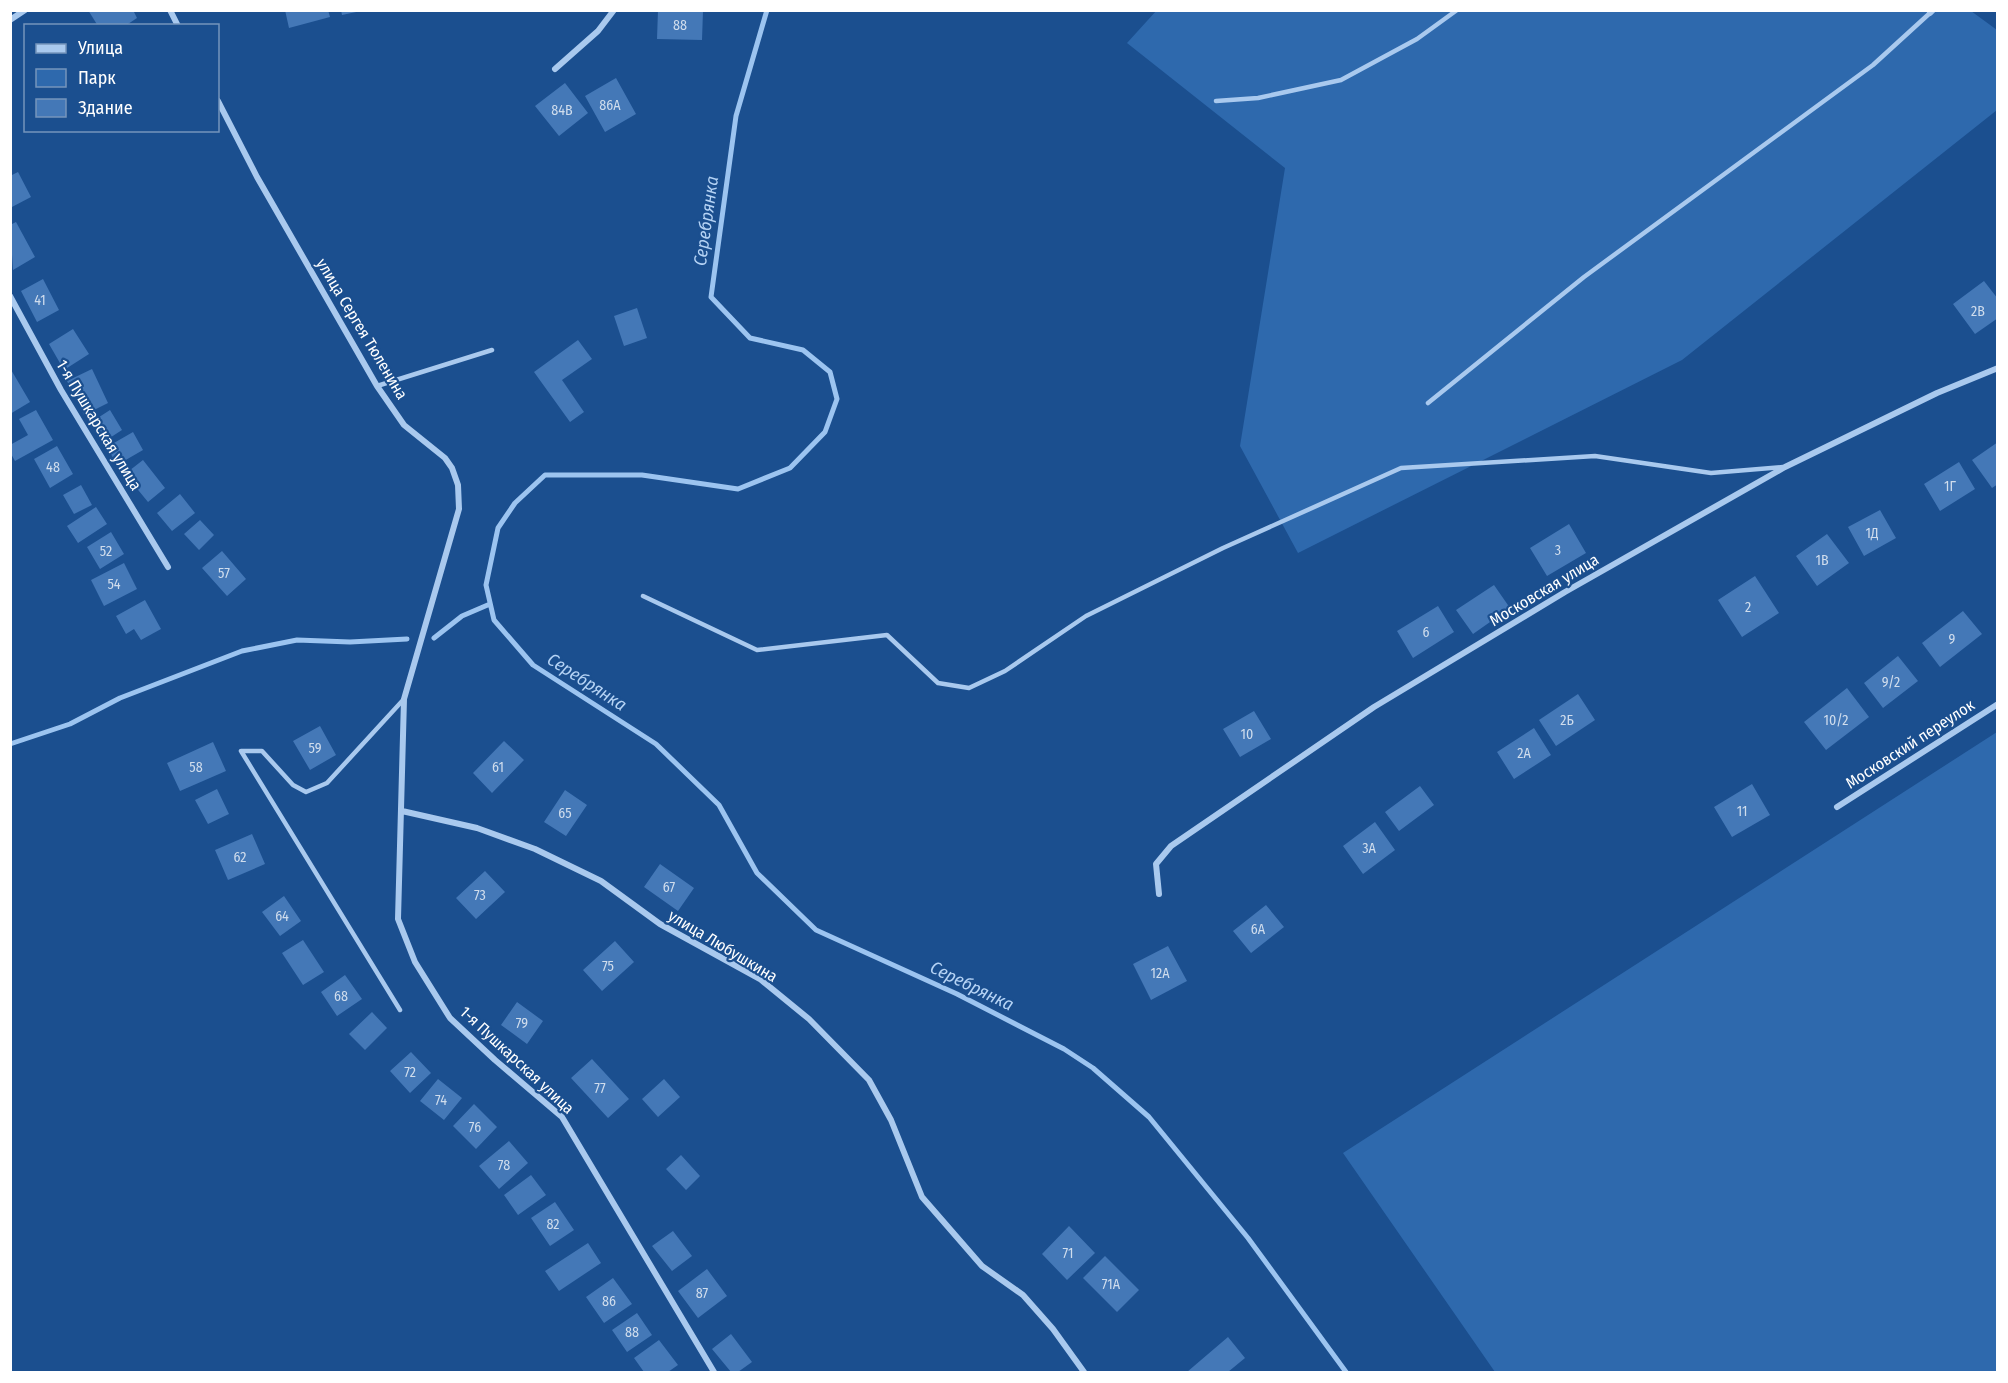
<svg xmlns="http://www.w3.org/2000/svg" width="2008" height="1383" font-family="'Fira Sans Condensed',sans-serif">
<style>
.green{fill:#2e69ad}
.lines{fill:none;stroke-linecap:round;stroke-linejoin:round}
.stream{stroke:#9cc4f0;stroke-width:5}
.building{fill:#4478b7}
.lane{stroke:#a9c9ee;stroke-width:4.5}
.street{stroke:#a9c9ee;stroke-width:6}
.labels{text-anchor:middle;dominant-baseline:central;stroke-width:4.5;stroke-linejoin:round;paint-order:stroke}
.number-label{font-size:14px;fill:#d0dded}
.street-label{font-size:16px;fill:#fff;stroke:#1b4f8f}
.water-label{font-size:18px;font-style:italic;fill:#b5d3f5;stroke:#1b4f8f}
</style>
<rect width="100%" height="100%" fill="#1b4f8f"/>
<!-- green -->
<path class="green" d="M1157 10 1971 11 1997 30V110L1682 360 1298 553 1240 446 1285 168 1127 43Z
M1997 732V1372H1495L1343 1153Z"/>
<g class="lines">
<!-- stream -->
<path class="stream" d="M767 10 736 116 711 297 750 338 803 350 830 372 837 399 825 432 790 468 738 489 642 475H545L515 503 498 528 486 585 494 620 533 665 656 744 719 805 757 873 816 930 957 994 1064 1049 1093 1068 1149 1117 1248 1238 1346 1372
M434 638 462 616 490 604
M10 744 70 724 120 698 242 651 297 640 350 642 407 639"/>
</g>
<!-- building -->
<path class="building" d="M88 10H133L137 18 125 26H98Z
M285 10H328L330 17 289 28Z
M341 10H361V11L342 15Z
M658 10 703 11 702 40 657 39Z
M616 78 636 114 605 132 585 96Z
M565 83 588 113 559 136 535 106Z
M18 172 31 197 10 208V176Z
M16 222 35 257 13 270 10 225Z
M43 279 59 310 37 322 21 291Z
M1984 281 1998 299V318L1975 334 1953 304Z
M637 308 647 338 624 346 614 316Z
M73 329 89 354 64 370 49 344Z
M578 340 592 359 562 380 584 412 570 422 534 372Z
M10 368 30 402 10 414Z
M92 369 108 403 84 415 67 381Z
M36 410 53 440 15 461 10 452V445L28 435 19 419Z
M110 410 122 430 105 441 93 421Z
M133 432 143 450 117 465 107 447Z
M1998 442V484L1992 488 1972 460Z
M57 446 73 474 50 488 34 459Z
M143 460 165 488 148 502 125 474Z
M1959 462 1975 489 1940 511 1924 484Z
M81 485 92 505 74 514 63 495Z
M180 494 195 513 172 531 157 513Z
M96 507 107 524 78 543 67 526Z
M1880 510 1896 538 1864 556 1848 527Z
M200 520 214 535 199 550 184 534Z
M1569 524 1586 553 1547 576 1530 548Z
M111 532 124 554 100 569 87 547Z
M1827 534 1849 563 1817 586 1796 556Z
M222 551 246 579 227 596 202 568Z
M124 563 137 589 104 606 91 580Z
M1755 576 1779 613 1742 637 1718 600Z
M1494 585 1510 608 1473 634 1456 610Z
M145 600 161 629 141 640 134 629 126 634 116 616Z
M1438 606 1454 632 1413 658 1397 631Z
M1963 611 1982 634 1940 667 1922 643Z
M1898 656 1918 681 1883 708 1864 683Z
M1847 688 1869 717 1826 750 1804 722Z
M1578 694 1595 720 1556 746 1539 720Z
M1254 711 1271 739 1240 757 1223 729Z
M320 726 336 755 310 770 293 741Z
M1534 728 1551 755 1514 779 1497 752Z
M504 741 524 760 492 793 473 773Z
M213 742 226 771 180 791 167 763Z
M1752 784 1770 815 1732 837 1714 807Z
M1420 786 1434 805 1399 831 1385 812Z
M217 789 229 814 208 824 195 800Z
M565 790 587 805 566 836 544 822Z
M1375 822 1395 850 1363 874 1343 846Z
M252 834 265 864 228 880 215 850Z
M660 864 694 888 678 911 644 887Z
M485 871 505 892 476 919 456 898Z
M284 896 301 921 280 936 262 912Z
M1266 905 1284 927 1251 953 1233 931Z
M303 940 324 972 303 985 282 953Z
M615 941 634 962 602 991 583 970Z
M1168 946 1187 981 1151 1000 1133 964Z
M345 975 362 999 337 1016 321 992Z
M517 1002 543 1021 527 1044 501 1025Z
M372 1012 387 1028 365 1050 349 1034Z
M411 1052 431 1073 410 1093 390 1071Z
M592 1059 629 1099 608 1118 571 1078Z
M438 1079 462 1098 444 1120 420 1101Z
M664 1079 680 1097 658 1117 642 1099Z
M474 1104 497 1127 476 1149 453 1126Z
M509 1141 528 1163 499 1189 479 1166Z
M681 1155 700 1176 686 1190 666 1169Z
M531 1175 546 1195 518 1215 504 1195Z
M555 1202 574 1230 550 1246 531 1218Z
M1069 1226 1095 1253 1067 1280 1042 1254Z
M673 1231 692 1256 672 1271 652 1246Z
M588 1243 601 1263 559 1291 545 1271Z
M1105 1256 1139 1290 1117 1312 1083 1278Z
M707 1269 727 1296 698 1318 678 1291Z
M613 1278 632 1304 604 1323 586 1297Z
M637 1313 652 1335 627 1352 612 1330Z
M731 1334 752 1362 738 1372H731L712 1349Z
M1228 1337 1245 1358 1228 1372H1187Z
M659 1340 678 1365 668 1372H644L634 1358Z"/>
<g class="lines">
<!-- lane -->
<path class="lane" d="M1216 101 1258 98 1341 80 1417 39 1457 10
M377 386 492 350
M1428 403 1584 277 1873 65 1930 13
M643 596 757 650 887 635 938 683 969 688 1005 671 1086 616 1223 548 1401 468 1595 456 1711 473 1783 467
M241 751 400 1010
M241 751H262L293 785 306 792 327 783 404 699"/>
<!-- street -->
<path class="street" d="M170 10 178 26
M1930 13 1933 10
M10 20 25 10
M555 69 598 31 614 10
M218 101 257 177 377 386 404 425 445 458 452 468 458 485 459 509 404 699 398 919 415 962 450 1018 495 1060 562 1117 714 1372
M10 296 61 390 168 567
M1837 807 1998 704
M402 811 477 828 535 849 601 881 660 924 760 979 809 1019 869 1080 891 1120 922 1197 982 1266 1023 1295 1053 1329 1084 1372
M1159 894 1156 864 1171 846 1374 707 1565 592 1785 467 1937 393 1998 368"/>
</g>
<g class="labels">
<!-- number labels -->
<g class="number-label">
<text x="680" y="25">88</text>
<text x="610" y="105">86А</text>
<text x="562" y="110">84В</text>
<text x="40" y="300">41</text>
<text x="1978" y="311">2В</text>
<text x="53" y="467">48</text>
<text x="1950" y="486">1Г</text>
<text x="1872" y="533">1Д</text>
<text x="1558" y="550">3</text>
<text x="106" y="551">52</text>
<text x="1822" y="560">1В</text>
<text x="224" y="573">57</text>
<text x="114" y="584">54</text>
<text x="1748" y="607">2</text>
<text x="1426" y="632">6</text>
<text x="1952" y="639">9</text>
<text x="1891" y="682">9/2</text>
<text x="1567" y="720">2Б</text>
<text x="1836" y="720">10/2</text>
<text x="1247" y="734">10</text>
<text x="315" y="748">59</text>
<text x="1524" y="753">2А</text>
<text x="196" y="767">58</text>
<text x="498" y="767">61</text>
<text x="1742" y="811">11</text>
<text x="565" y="813">65</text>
<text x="1369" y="848">3А</text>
<text x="240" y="857">62</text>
<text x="669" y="887">67</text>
<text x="480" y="895">73</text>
<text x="282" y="916">64</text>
<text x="1258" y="929">6А</text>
<text x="608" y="966">75</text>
<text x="1160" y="973">12А</text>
<text x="341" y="996">68</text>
<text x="522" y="1023">79</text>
<text x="410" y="1072">72</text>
<text x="600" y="1088">77</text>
<text x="441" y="1100">74</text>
<text x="475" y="1127">76</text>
<text x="504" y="1165">78</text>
<text x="553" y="1224">82</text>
<text x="1068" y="1253">71</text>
<text x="1111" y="1284">71А</text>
<text x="702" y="1293">87</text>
<text x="609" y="1301">86</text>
<text x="632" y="1332">88</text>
</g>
<!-- street labels -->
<g class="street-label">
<text transform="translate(362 329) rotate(59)">улица Сергея Тюленина</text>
<text transform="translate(99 425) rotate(59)">1-я Пушкарская улица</text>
<text transform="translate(1544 590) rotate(-31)">Московская улица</text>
<text transform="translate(1910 744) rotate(-33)">Московский переулок</text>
<text transform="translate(723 946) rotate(31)">улица Любушкина</text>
<text transform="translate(517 1060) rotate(43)">1-я Пушкарская улица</text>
</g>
<!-- water labels -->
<g class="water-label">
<text transform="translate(706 221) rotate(-82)">Серебрянка</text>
<text transform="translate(587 682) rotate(33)">Серебрянка</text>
<text transform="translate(972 986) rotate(26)">Серебрянка</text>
</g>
</g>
<!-- border -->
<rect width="2008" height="1383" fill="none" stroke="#ffffff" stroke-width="24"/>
<!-- legend -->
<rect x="24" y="24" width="195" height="108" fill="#1b4f8f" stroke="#7695bc" stroke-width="1.5"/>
<rect x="36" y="44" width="30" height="9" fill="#a9c9ee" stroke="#7695bc" stroke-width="1.5"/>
<text x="78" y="54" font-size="18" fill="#ffffff">Улица</text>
<rect x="36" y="69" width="30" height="18" fill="#2e69ad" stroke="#7695bc" stroke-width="1.5"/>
<text x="78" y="84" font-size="18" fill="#ffffff">Парк</text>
<rect x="36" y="99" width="30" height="18" fill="#4478b7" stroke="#7695bc" stroke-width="1.5"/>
<text x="78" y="114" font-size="18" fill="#ffffff">Здание</text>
</svg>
